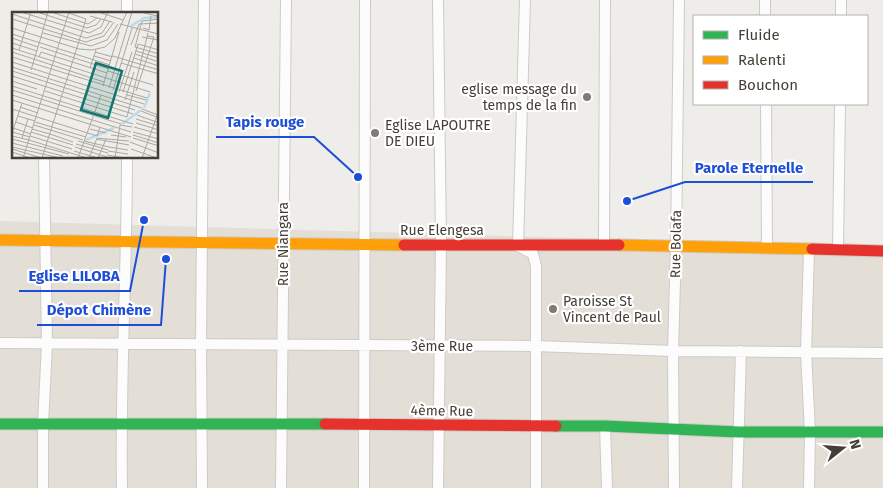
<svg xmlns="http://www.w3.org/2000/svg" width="883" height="488" font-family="'Fira Sans',sans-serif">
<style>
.residential{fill:#e3ded6}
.medical{fill:#eee1de}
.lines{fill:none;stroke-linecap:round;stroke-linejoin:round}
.street-casing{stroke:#cdcbc7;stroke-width:12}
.fast-casing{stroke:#cecac0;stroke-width:13}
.slow-casing{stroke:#cecac0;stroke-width:13}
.jam-casing{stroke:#cecac0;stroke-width:13}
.street{stroke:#fdfcfc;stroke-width:10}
.fast{stroke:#30b455;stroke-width:11}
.slow{stroke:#ff9f0a;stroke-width:11}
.jam{stroke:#e5322d;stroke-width:11}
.poi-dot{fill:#807b75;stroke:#fff;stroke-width:2}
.labels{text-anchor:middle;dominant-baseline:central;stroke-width:4.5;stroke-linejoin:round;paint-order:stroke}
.poi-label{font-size:14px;fill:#443e36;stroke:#fff;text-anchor:start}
.street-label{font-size:14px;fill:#443e36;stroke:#fff}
.inset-river{fill:none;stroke:#bbdbeb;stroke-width:2.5}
.inset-road{fill:none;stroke:#aba7a1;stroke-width:1}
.view{fill:#0f766e;fill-opacity:0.15;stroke:#0f766e;stroke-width:2.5}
.inset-edge{fill:none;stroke:#443e36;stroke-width:2.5}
.leader{fill:none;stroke:#1d4ed8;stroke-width:2}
.callout-dot{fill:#1d4ed8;stroke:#fff;stroke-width:2}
.callout-label{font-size:15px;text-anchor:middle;font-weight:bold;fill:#1d4ed8;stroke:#fff;stroke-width:4.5;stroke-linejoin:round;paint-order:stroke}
</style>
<rect width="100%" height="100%" fill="#efede9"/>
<!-- residential -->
<path class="residential" d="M0 221 883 247V488H0Z"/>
<!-- medical -->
<path class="medical" d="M94 304 120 305 119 325H96Z"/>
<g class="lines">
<defs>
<path id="street" d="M43 0V14
M525 0 518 246 533 254 536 266V488
M765 0V16
M127 14V0
M841 16V0
M766 104 767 248
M604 245 605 0
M809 250 806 352 810 432 809 488
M838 250 840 104
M0 343 535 346 673 351 883 353
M605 426 607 488
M43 488V424L47 344 44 158
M122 488C120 378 127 268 127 158
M202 488 201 345 204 0
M281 488 286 0
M364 488 365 0
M438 488 441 244 438 0
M674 488 673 351 676 247 679 0
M737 488 741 351"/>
<path id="fast" d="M0 424H325
M556 426H605L739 432H883"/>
<path id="slow" d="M0 240 404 245
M619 245 812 249"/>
<path id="jam" d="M404 245H619
M812 249 883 251
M325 424 556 426"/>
</defs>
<!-- street casing -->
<use href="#street" class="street-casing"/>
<!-- fast casing -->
<use href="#fast" class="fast-casing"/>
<!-- slow casing -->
<use href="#slow" class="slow-casing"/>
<!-- jam casing -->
<use href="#jam" class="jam-casing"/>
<!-- street -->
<use href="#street" class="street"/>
<!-- fast -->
<use href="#fast" class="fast"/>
<!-- slow -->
<use href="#slow" class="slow"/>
<!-- jam -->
<use href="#jam" class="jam"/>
</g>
<!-- markers -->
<g class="poi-dot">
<circle cx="587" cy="97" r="5"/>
<circle cx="375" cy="133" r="5"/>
<circle cx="553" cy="309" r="5"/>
</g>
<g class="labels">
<!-- poi labels -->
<g class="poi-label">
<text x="577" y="89" text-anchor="end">eglise message du<tspan x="577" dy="16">temps de la fin</tspan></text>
<text x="385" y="125">Eglise LAPOUTRE<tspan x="385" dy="16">DE DIEU</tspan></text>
<text x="563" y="301">Paroisse St<tspan x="563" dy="16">Vincent de Paul</tspan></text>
</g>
<!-- street labels -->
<g class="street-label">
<text x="442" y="230">Rue Elengesa</text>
<text transform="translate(283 244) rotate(-90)">Rue Niangara</text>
<text transform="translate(676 244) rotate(-89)">Rue Bolafa</text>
<text x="442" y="346">3ème Rue</text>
<text transform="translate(442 411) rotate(1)">4ème Rue</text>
</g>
</g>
<!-- overview -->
<g transform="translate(12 12)">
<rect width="146" height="146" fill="#efede9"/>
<path class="inset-river" d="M119 14 132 6 147 5M132 96 138 81M110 112 129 98M74 128 102 116"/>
<path class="inset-road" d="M9 0 77 21 89 15 96 0M25 0 75 16 84 13 89 7M39 0 76 12 85 6M54 0 74 7M86 0 111 8M128 0 145 4 146 1M0 2 74 26 90 21 98 9M78 4 100 10M0 7 74 30 92 24 102 10M108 12 146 22M0 16 67 37 80 38 93 35 103 26 115 0M131 16 137 18 139 4M31 21 79 34 95 28 106 12M0 22 98 53M29 25 36 0M130 25 146 28M0 26 26 35M0 31 25 39M119 33 127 12 147 11M28 35 97 57M123 35 130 9 147 7M123 35 147 42M0 36 138 80M7 38 19 0M124 39 147 46M0 40 92 70M83 40 101 45M123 42 147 50M82 44 99 49M101 44 147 58M0 45 135 86M27 45 29 40 95 61M122 46 147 54M0 50 132 92M109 51 147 62M0 55 130 96M78 56 84 38M19 58 29 25M0 59 123 98M96 59 141 73M0 64 121 102M0 69 25 77M0 74 121 112M91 74 107 20M97 76 120 0M0 78 109 112M101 78 120 16M33 79 115 105 136 21M124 79 142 25 135 24M107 80 120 40M111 80 126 32 147 38M0 83 119 120M115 83 134 88M0 88 119 125M113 88 122 60M8 95 26 101M0 97 85 124 88 115M130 97 146 103M129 99 147 106M125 103 147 111M6 104 23 109M124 107 147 114M4 110 21 116M23 110 74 125M124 111 147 118M22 113 71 128M122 115 147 122M1 116 19 122M20 117 38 122M78 117 94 121M0 120 18 125M19 120 61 133M121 120 147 127M0 121 10 91M38 122 61 130M99 123 114 125M121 123 147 131M0 124 17 128M18 124 60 137M10 126 16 107M121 126 147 134M0 127 57 142M84 127 117 133M17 128 75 146M66 129 96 138M72 129 97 135M118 130 147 141M0 131 51 144M64 132 96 141M0 135 48 146M63 135 95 145M97 135 116 138M0 137 30 146M119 137 145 146M62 139 86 146 94 127M96 139 116 142M0 140 18 146M95 143 112 146M11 146 57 0M30 146 74 7M66 146 89 83M77 146 85 126 117 129M103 146 108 113 120 115M130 146 147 98"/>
<path class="view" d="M84 51 110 59 96 106 69 98Z"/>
<rect width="146" height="146" class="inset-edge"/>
</g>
<!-- callouts -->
<path class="leader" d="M358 177L314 137H216M627 201L685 182H813M144 220L130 291H19M166 259L161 325H37"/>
<g class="callout-dot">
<circle cx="358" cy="177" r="5"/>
<circle cx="627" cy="201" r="5"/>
<circle cx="144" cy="220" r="5"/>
<circle cx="166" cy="259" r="5"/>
</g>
<g class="callout-label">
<text x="265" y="127">Tapis rouge</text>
<text x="749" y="173">Parole Eternelle</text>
<text x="74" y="281">Eglise LILOBA</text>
<text x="99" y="315">Dépot Chimène</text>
</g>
<!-- legend -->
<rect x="693" y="15" width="175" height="90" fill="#ffffff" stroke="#b4b2af"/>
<rect x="703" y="31" width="25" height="8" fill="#30b455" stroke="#b4b2af"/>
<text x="738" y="40" font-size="15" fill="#443e36">Fluide</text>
<rect x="703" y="56" width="25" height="8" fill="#ff9f0a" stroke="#b4b2af"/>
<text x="738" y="65" font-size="15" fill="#443e36">Ralenti</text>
<rect x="703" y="81" width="25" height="8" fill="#e5322d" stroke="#b4b2af"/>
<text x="738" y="90" font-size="15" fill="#443e36">Bouchon</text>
<!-- north arrow -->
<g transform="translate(843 448) rotate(73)" stroke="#ffffff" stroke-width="4" paint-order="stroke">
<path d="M0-4L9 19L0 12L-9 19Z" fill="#443e36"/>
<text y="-8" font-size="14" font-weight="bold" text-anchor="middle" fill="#443e36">N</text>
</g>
</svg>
